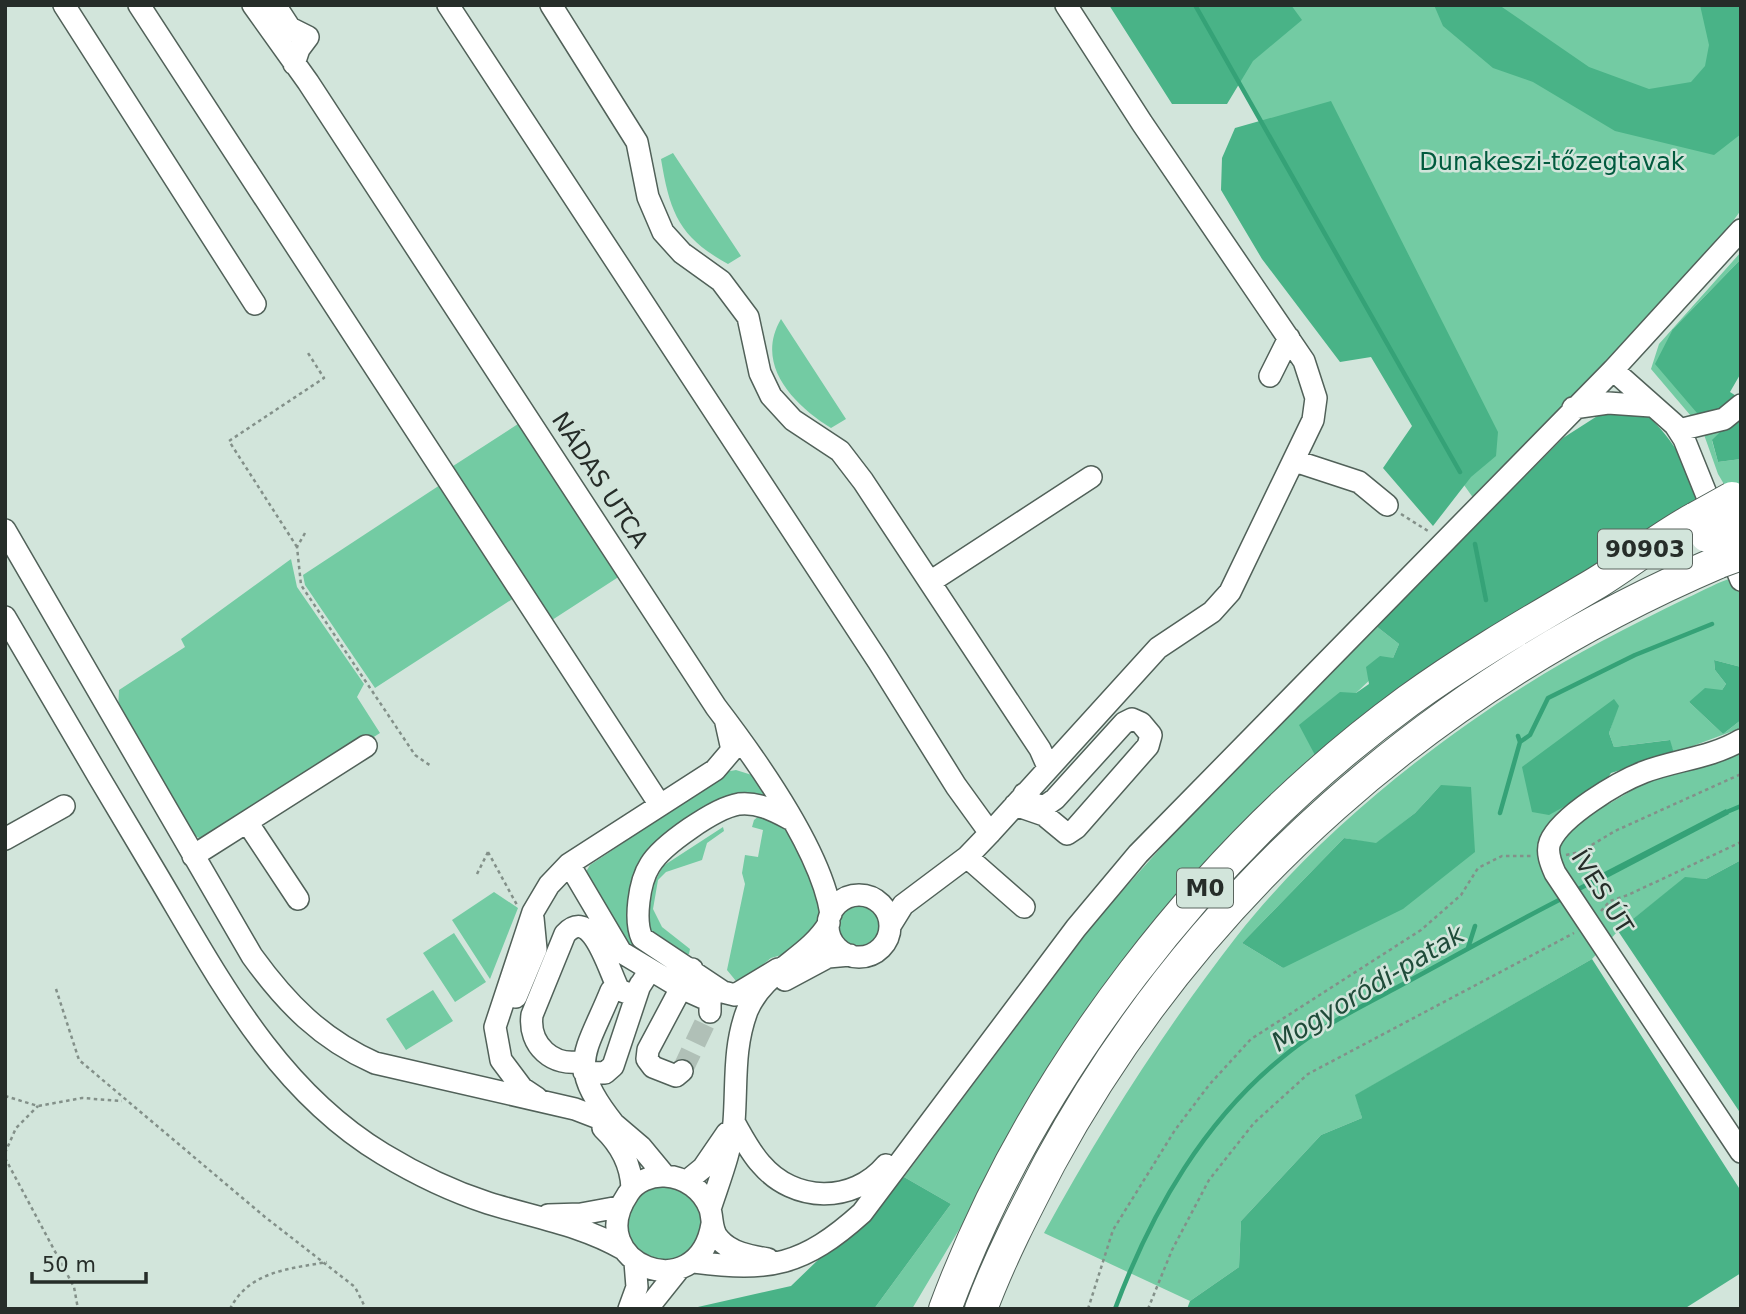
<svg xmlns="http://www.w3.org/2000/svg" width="1746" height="1314" font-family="'DejaVu Sans',sans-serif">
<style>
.green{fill:#73cba3;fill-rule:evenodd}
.forest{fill:#49b387}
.water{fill:#35a277}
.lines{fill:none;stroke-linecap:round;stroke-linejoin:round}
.stream{stroke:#35a277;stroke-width:4.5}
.minor-tunnel{stroke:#b0c0b7;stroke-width:21;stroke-dasharray:21 10;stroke-linecap:butt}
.minor-casing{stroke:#516159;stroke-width:24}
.highway-casing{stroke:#516159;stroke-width:34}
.path{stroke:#839089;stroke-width:2.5;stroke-dasharray:3.5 3.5;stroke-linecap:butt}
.minor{stroke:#fff;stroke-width:21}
.highway{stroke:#fff;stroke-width:32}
.highway-bridge-casing{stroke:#516159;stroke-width:34;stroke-linecap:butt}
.highway-bridge{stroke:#fff;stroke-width:32}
.labels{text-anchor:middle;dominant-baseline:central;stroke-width:5;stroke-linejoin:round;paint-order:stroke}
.shield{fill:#d2e5db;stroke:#5a645e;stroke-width:2}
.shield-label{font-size:23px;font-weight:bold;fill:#262d29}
.park-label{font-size:24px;fill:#015a3e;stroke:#d2e5db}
.street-label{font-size:24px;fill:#262d29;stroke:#d2e5db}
.water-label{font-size:26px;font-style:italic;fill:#1f4b39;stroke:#d2e5db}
</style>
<rect width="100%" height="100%" fill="#d2e5db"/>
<!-- green -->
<path class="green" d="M1195 5H1741V210L1713 249 1474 499 1449 464Z
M673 153 741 256 728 264C679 237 670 213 661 159Z
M1741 252V259L1673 329 1714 416 1725 427 1712 441 1718 462 1741 459V483L1728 491 1718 474 1702 429 1651 369 1659 344Z
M781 319 846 419 831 428C794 405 754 365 781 319Z
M521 422 620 576 549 622 450 468Z
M440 485 514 598 375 688 305 585 303 575Z
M291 559 297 587 364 684 357 697 380 733 215 839H201L188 832 118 711 119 690 185 647 181 639Z
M1736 577 1741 589V667L1714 660 1715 670 1726 684 1722 690 1689 702 1723 734 1741 720V728L1674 753 1669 740 1614 747 1609 733 1618 706 1585 794 1603 785 1607 805 1646 782 1741 748V860L1706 879 1685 878 1618 931 1592 959 1356 1095 1362 1118 1321 1135 1241 1221 1239 1267 1190 1301 1044 1233C1101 1129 1164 1030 1237 936 1327 821 1473 709 1602 641 1630 626 1658 612 1687 598 1703 591 1719 581 1736 577ZM1441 785 1283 968 1242 943 1344 838 1376 844 1415 813Z
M1376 626 1399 644 1393 658 1356 693 1316 757 995 1169 912 1309H874L951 1204 904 1177 1098 918 1175 832Z
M736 770 755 776 774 799 746 794 724 798 649 847C636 864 623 916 630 937L682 974 626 950 584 875 590 865C636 835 679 803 725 772Z
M759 816C801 819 812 878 825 910L816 933 792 952 771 958 744 980 736 981 727 970 745 884 742 873 745 855 758 857 763 830 752 827 754 820Z
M723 827 724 831 707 843 702 860 666 872 658 880 653 909 662 927 690 949 689 954 685 955 646 927 654 883 663 866Z
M494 892 518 908 490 979 452 920Z
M836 925a23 23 0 1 1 46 0a23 23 0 1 1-46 0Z
M454 933 486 982 455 1002 423 953Z
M433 990 453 1021 406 1050 386 1019Z
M671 1184 696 1199C708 1239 705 1235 676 1262L639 1255 625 1230 630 1203 652 1186Z"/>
<!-- forest -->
<path class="forest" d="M1109 5H1291L1302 20 1253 61 1227 104H1172Z
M1434 5H1499L1589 67 1649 89 1691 82 1705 66 1709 45 1700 5H1741V134L1714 155 1615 131 1533 82 1493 68 1443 26Z
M1331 101 1498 432 1496 456 1471 477 1433 526 1383 468 1412 426 1371 357 1340 362 1262 259 1221 190 1222 158 1235 128Z
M1741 259V373L1730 392 1741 399V459L1718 462 1712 440 1725 427 1714 416 1697 413 1655 364 1673 329Z
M1602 413 1646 414C1675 441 1689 469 1704 505L1316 757 1299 725 1340 692 1356 693 1369 684 1366 667 1380 656 1393 658 1399 644 1376 626 1563 438Z
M1714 660 1741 667V720L1723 734 1689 702 1705 688 1722 690 1726 684 1715 670Z
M1614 699 1619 706 1609 733 1614 747 1670 740 1674 753 1611 773 1603 785 1549 815 1532 812 1522 767Z
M1441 785 1471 787 1475 852 1403 909 1283 968 1242 943 1344 838 1376 843 1415 813Z
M1741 860V1114L1618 931 1685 877 1706 879Z
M1592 959 1741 1191V1273L1684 1309H1187L1190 1301 1239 1267 1241 1221 1321 1135 1362 1118 1355 1095Z
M904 1177 951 1204 874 1309H689L791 1286Z"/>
<!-- water -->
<path class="water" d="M1726 809 1729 814 1588 888 1585 882Z"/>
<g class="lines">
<!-- stream -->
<path class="stream" d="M1195 5 1460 472
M1475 544 1486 600
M1520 742 1530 735 1548 698 1635 655 1712 624
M1500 813 1520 742 1518 736
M1722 814 1741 806
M1573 892 1590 883
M1468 948 1475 926
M1115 1309C1152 1210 1205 1118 1289 1052 1320 1027 1359 1008 1394 989 1450 959 1506 927 1563 898"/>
<!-- minor-tunnel -->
<path class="minor-tunnel" d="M682 1071 710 1012"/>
<defs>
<path id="minor" d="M64 5 255 304
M139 5 660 805
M253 5 308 82 716 707C755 758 821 850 831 914
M275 5 290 28 308 37 299 49 294 64
M448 5 878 661 956 786 990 833
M551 5 637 142 648 197 663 232 682 253 721 281 748 317 760 373 771 396 793 420 840 451 863 481 1040 749 1048 767
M1613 370 1675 425 1684 439 1741 580
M1270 376 1289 338
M1573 408 1608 403 1651 406
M1679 430 1724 419 1741 405
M1295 461 1359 482 1387 505
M5 530 252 956C286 1003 321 1039 375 1063L575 1109 614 1124 641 1147 665 1176
M930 582 1091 477
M5 617C55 703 105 788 156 873 218 977 275 1089 383 1154 416 1174 451 1191 488 1203 533 1217 582 1225 623 1249
M1741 740C1711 758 1675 760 1644 772 1618 782 1561 816 1550 842 1546 852 1551 864 1555 873L1741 1152
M1015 805 1044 815 1067 834 1076 828 1148 746 1151 735 1141 723 1132 719 1124 723 1055 799 1045 806 1036 805 1024 794
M247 822 298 899
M5 839 64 806
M193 856 366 746
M967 857 1024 907
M569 864 621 952 681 988 692 969
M828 926a31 31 0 1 1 62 0a31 31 0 1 1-62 0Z
M890 926 903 905 967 857 990 833 1158 648 1212 612 1230 592 1313 420 1316 398 1304 361 1142 123 1066 5
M778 969 735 995 723 992 642 938C634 921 639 882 650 865 662 845 715 808 739 804 758 802 773 810 790 819
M785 980 828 957 850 955
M516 997 536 949 533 918
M583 1061C553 1068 528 1045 532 1015L565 934C592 904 609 972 619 990
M682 1071 676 1076 653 1067 647 1059 648 1050 681 988 710 1001V1012
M584 1072 605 1073 613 1066 640 985
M537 1098 522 1088 501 1060 495 1027 533 912 549 885 569 864 715 770 732 750 726 723
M734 1122C742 1136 750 1152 761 1164 794 1203 853 1204 886 1165
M614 1124C566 1064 585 1055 611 991L619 990 630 994 636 992 650 970
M603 1128C621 1145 631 1164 632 1188
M687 1181 703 1168 727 1133
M710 1209C719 1181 731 1152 734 1122 737 1084 733 1048 747 1011 764 970 808 959 829 923
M548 1215 581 1214 619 1207
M712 1224C698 1310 581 1263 628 1194 635 1182 651 1175 665 1176 685 1177 703 1190 710 1209 713 1219 711 1231 719 1239 731 1253 750 1256 768 1259
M694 1262C770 1272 803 1266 862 1213L1076 928 1138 854 1613 370 1741 230
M629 1309 637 1287 635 1262
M647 1309 679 1269"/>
<path id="highway" d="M945 1309C1032 1075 1206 849 1408 701 1467 658 1530 622 1593 585 1628 564 1660 537 1696 518
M981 1309C1000 1258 1025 1210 1050 1162 1197 891 1436 683 1719 562"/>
</defs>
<!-- minor casing -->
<use href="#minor" class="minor-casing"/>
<!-- highway casing -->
<use href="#highway" class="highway-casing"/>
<!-- path -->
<path class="path" d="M1401 514 1428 531
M305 533 297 547 301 585 415 755 431 766
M297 547 229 441 324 378 308 353
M488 852 517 905
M1566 855 1580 852 1615 831 1741 774
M477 874 488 852
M1601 911 1610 901 1628 895 1741 842
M863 965C875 966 888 955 893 945
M56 989 79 1060 265 1217 355 1287 366 1309
M5 1096 38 1106 82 1098 122 1101
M5 1153 16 1128 38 1106
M5 1158 74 1287 78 1309
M230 1309C249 1271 289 1269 327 1262
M1088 1309 1113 1230 1175 1130 1209 1085 1251 1039 1421 930 1461 895 1478 868 1502 856H1532
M1148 1309 1172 1250 1209 1180 1254 1123 1308 1074 1574 933"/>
<!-- minor -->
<use href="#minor" class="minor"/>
<!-- highway -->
<use href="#highway" class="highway"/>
<defs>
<path id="highway-bridge" d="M1696 518 1732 498
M1707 536 1741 523
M1719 562 1741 554"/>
</defs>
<!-- highway-bridge casing -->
<use href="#highway-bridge" class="highway-bridge-casing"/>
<!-- highway-bridge -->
<use href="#highway-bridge" class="highway-bridge"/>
</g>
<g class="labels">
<!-- shield labels -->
<g class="shield">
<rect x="1598" y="529.5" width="94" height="39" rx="5"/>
<rect x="1177" y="868.5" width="56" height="39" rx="5"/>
</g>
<g class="shield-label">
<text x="1645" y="549">90903</text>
<text x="1205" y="888">M0</text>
</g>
<!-- park labels -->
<g class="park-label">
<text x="1552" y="162">Dunakeszi-tőzegtavak</text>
</g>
<!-- street labels -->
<g class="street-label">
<text transform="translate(600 480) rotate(57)">NÁDAS UTCA</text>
<text transform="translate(1602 892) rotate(58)">ÍVES ÚT</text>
</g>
<!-- water labels -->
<g class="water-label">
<text transform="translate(1368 988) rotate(-31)">Mogyoródi-patak</text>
</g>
</g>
<!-- border -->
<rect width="1746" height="1314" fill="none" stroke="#262d29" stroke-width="14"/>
<!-- scale -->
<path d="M32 1272v10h114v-10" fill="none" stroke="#262d29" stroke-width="3.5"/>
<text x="42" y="1272" font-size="21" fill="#262d29" stroke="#d2e5db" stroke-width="5" paint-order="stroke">50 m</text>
</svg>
